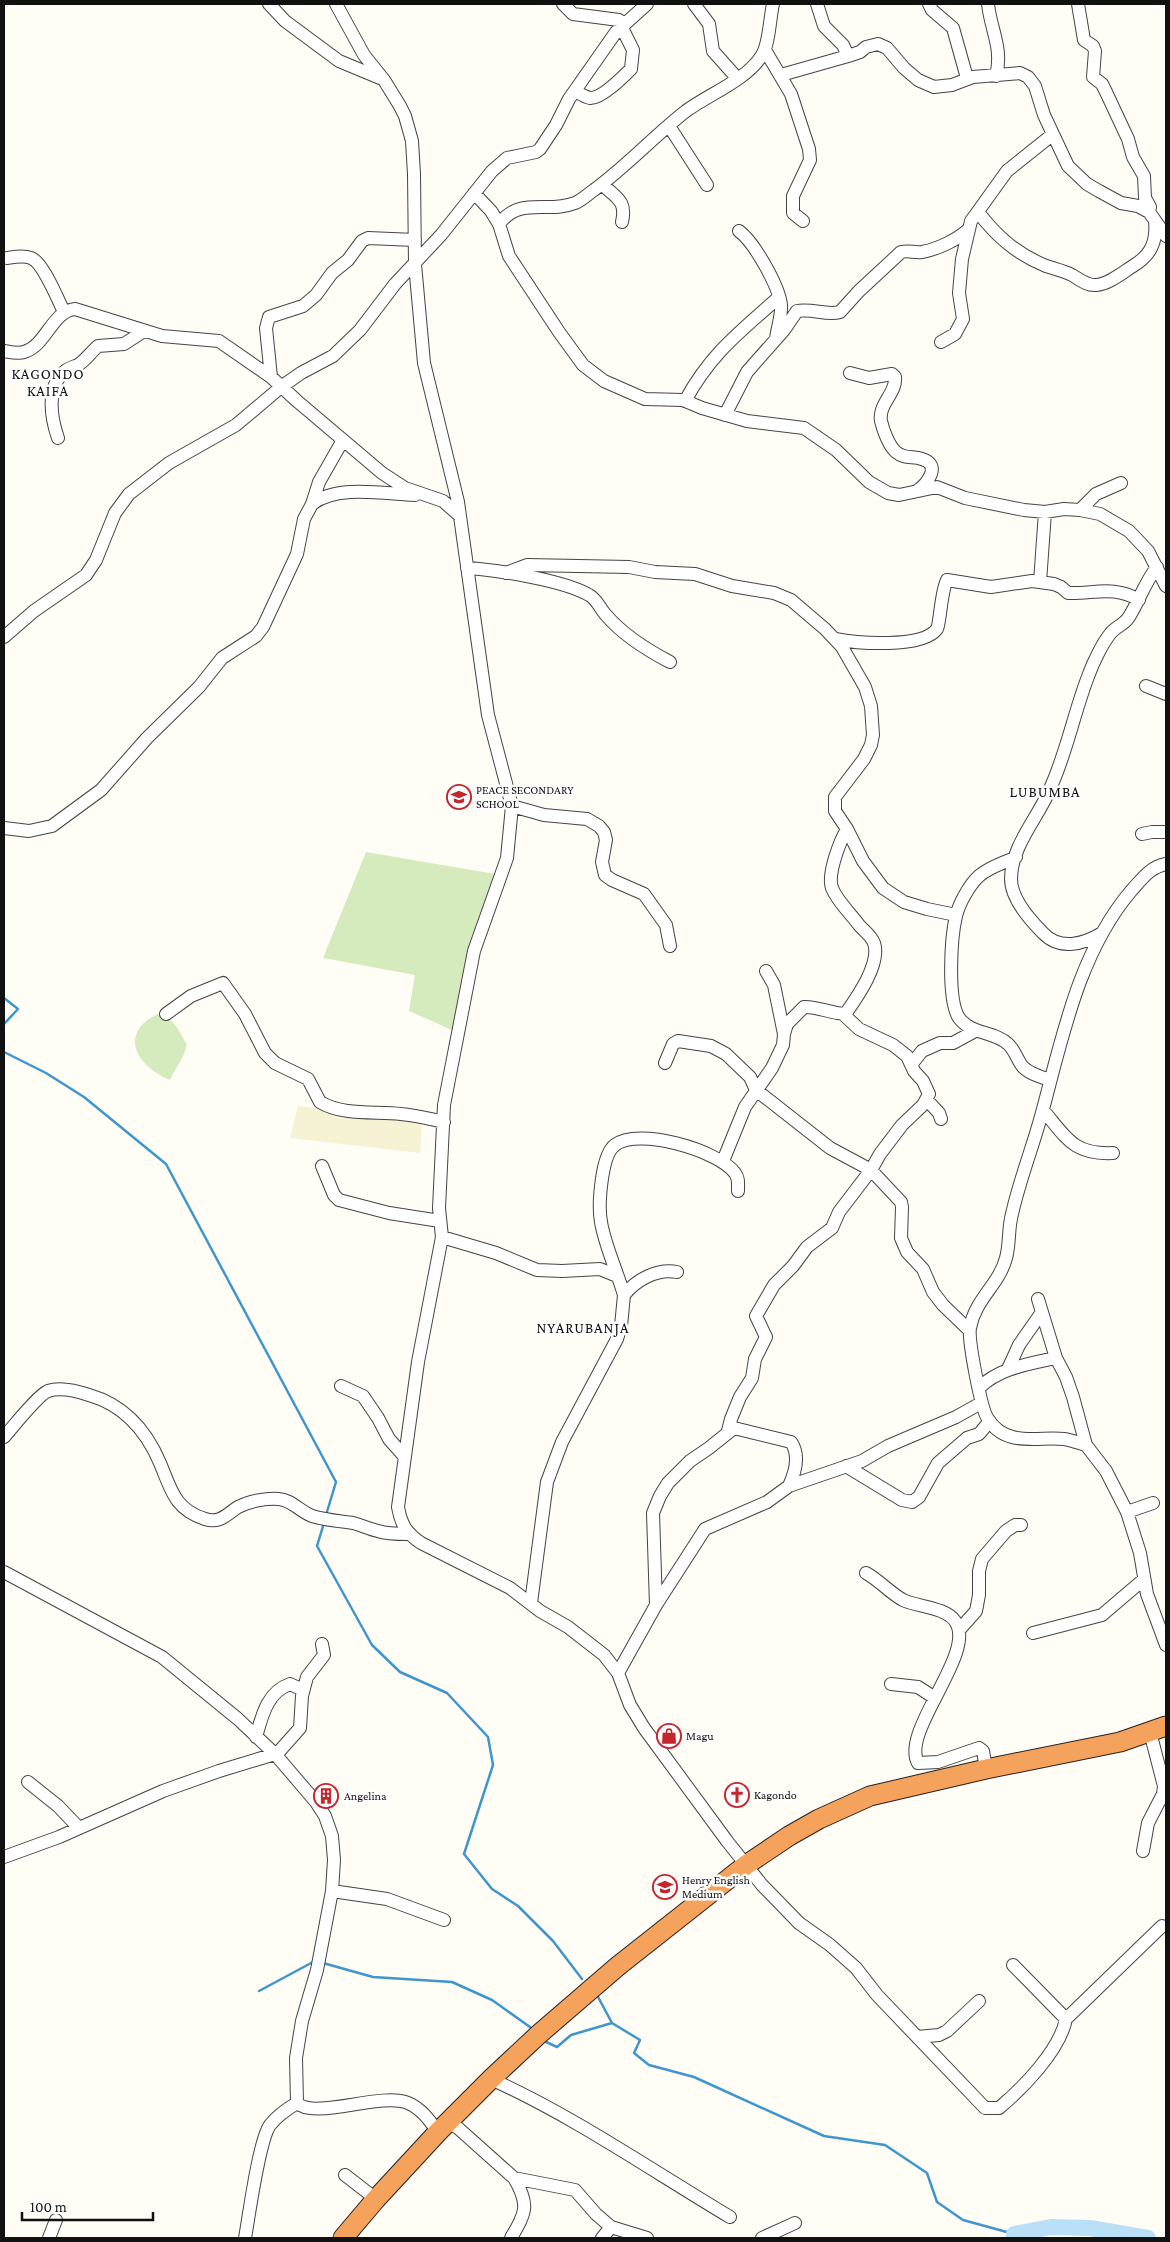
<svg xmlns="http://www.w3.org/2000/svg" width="1170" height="2242" font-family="'Crimson Pro',serif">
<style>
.farmland{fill:#f6f3d4}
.green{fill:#d5ebbd}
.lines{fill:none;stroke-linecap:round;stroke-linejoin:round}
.stream{stroke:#3f96cf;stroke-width:2.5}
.river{stroke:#b9e0f7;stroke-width:16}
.minor-casing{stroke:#444;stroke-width:14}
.highway-casing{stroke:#222;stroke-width:21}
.minor{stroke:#fff;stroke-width:12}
.highway{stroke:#f5a25d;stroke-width:19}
.labels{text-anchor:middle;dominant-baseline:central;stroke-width:5;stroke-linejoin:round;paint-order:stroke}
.poi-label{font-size:12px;fill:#111;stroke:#fff;text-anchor:start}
.quarter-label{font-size:15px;letter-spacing:1px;fill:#111;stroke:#fff}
</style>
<rect width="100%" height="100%" fill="#fffdf5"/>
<!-- farmland -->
<path class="farmland" d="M298 1106 422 1122 420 1153 290 1138Z"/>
<!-- green -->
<path class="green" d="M366 852 495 874 454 1031 409 1011 415 975 323 958Z
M158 1014C174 1018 180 1032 187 1045 183 1061 176 1066 170 1080 137 1067 117 1033 158 1014Z"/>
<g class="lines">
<!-- stream -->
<path class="stream" d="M4 998 18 1009 4 1024
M4 1052 46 1073 84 1097 166 1164 336 1482 326 1515
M324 1523 317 1546 372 1645 400 1672 447 1693 488 1737 493 1765 464 1854 492 1889 518 1906 553 1941 582 1979
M323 1963 373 1977 452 1982 492 2000 530 2027
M259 1991 313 1962
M597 1995 612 2023 640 2040 634 2053 649 2065 694 2077 824 2136 885 2145 927 2173 937 2202 963 2220 1014 2234
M544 2041 557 2047 571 2035 612 2023"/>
<!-- river -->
<path class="river" d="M1014 2238V2234L1051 2227 1090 2228 1148 2238"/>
<defs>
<path id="minor" d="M269 4 285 21 339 61 380 78
M336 4 364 55 384 80 400 106 405 116 412 141 414 174 415 264 424 363 458 502 488 715 512 806 507 858 474 951 444 1105 439 1208 442 1237 418 1362 398 1507C401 1524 406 1533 421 1543L510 1588 540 1611 568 1627 604 1655 618 1673 630 1705 644 1728 727 1841 762 1885 799 1923 830 1945 856 1968 877 1995 985 2108H999C1023 2088 1060 2050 1066 2019L1162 1926
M563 4 573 14 619 20 623 23
M694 4 709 24 713 51 737 78
M817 4 824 26 843 45 848 56
M929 4 932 10 953 28 967 78
M988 4C991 31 1003 48 996 76
M1078 4 1084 40 1093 46 1095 51 1093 77 1102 84 1106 92 1128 139 1133 157 1144 176 1145 198 1150 207 1149 212
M765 50 791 94 809 149 810 160 793 196V213L803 221
M781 75 848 56 860 52 866 47 878 44 887 48 904 68 918 80 934 87 952 85 973 77 1020 73 1028 77 1035 86 1044 115 1068 166 1087 184 1099 191 1121 203 1138 206 1149 212 1166 236
M575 91C579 93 585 97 590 98 601 99 623 77 631 69L633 50 621 26
M669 126 707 185
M602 184C616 198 627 200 622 222
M474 193 491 211 499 224 509 256 559 332 583 365 604 381 645 399 683 400 702 408 747 421 804 428 836 450 869 482 888 493 899 495 937 487 965 498 1024 510 1045 512 1064 509 1080 510 1100 514 1129 531 1148 551 1166 586
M978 212C997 237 1017 254 1046 266 1055 269 1064 271 1072 275 1079 279 1087 286 1096 285 1109 284 1122 273 1133 266 1151 255 1157 242 1155 221
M499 224C520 196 547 214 575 203 582 200 588 194 594 190 627 166 654 136 686 111 709 94 747 80 762 55 769 45 770 17 773 4
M739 231C754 242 779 286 781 305 782 315 777 329 776 339
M7 258C14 257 23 255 31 258 43 262 58 300 64 312
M941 342 955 334 963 319 959 293 962 259 971 221 1007 171 1052 135
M4 351C10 352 18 354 24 352 46 346 52 311 75 309L162 336 219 341 271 377 297 401 382 473 405 488 443 501 460 516
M850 373 869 378 892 374 895 377C897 393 878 404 881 421 883 430 889 446 896 452 904 459 913 456 922 459 942 465 927 484 917 491
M271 377 266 328 269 317 303 306 316 295 332 273 348 260 362 241 368 238 415 240
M685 401C711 353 740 332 779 297
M725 415 747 372 784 330 797 311C812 308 827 316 840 312L859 291 901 252C909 250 914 253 922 252 938 249 957 240 969 229
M58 438C51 418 46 388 64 372 68 368 73 367 78 365 86 360 91 352 98 346L124 344 144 331
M312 504C337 484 385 494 415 495
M1080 510 1096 494 1121 483
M467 568C497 570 563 580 589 595 597 599 600 609 606 615 623 635 647 650 670 662
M506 573 527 565 629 567 655 572 695 574 732 586 774 593 791 600 825 629 842 647 865 687 871 706 873 735 871 745 864 759 835 797V811L847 829 863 861 883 888 904 902 927 909 956 915
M1040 582 1045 512
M4 637 34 611 86 575 96 560 115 513 129 494 169 463 236 425 281 387 301 373 333 356 360 330 395 284 441 235 492 171 507 158 536 152 540 149 556 125 569 99 616 32 647 4
M835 639C856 643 922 649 937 629 940 624 941 591 947 580L991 587 1032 581 1054 584 1061 587 1068 593C1094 594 1114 585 1139 600
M1146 686 1166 694
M512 806 544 815 587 819 599 826 604 832 606 840 602 862 605 875 612 880 644 894 666 925 670 946
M4 828 29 831 52 826 101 790 147 738 199 687 222 658 256 636 263 627 297 554 304 519 312 504 319 482 343 440
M1142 834 1152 832H1166
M1016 857C1004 863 989 867 979 876 969 885 959 904 956 916 951 937 947 1000 959 1018 972 1035 994 1031 1008 1044 1015 1050 1017 1060 1023 1067 1030 1074 1041 1077 1050 1080
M1102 933C1084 944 1060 951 1043 933 1030 920 1011 899 1011 879 1011 846 1038 818 1050 789 1067 752 1074 712 1089 674 1093 663 1102 644 1110 634 1115 627 1124 625 1129 617 1139 601 1145 582 1157 567
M166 1014 191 996 223 983 245 1014 265 1053 275 1063 308 1079 320 1102C343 1116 376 1111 401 1114 415 1115 430 1119 444 1122
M784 1034 787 1024 804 1007C817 1006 839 1016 846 1013 858 996 881 963 874 943 871 935 864 931 859 925 851 914 837 901 832 888 827 874 840 841 847 829
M665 1063 673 1044 678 1041 711 1046 726 1054 750 1077 756 1090 830 1148 871 1170 901 1202 902 1207 901 1238 907 1252 923 1269 933 1292 943 1305 969 1330
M911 1065 922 1051 940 1043H953L975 1031
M927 1100 939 1113 941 1119
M1043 1110C1066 1137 1073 1155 1113 1153
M723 1161 745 1107 772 1068 783 1045 784 1034 774 985 766 971
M322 1166 334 1195 339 1200 389 1213 440 1221
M442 1237 496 1253 537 1270 562 1271 600 1269 617 1276
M624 1295C617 1271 605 1246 601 1222 598 1206 601 1155 615 1145 638 1127 718 1150 735 1173 739 1178 738 1184 738 1191
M1038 1299 1056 1358 1066 1377 1073 1397 1086 1445 1106 1471 1127 1512 1140 1553 1147 1594 1166 1645
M1008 1369 1019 1345 1042 1312
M341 1386 363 1396 378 1418 389 1439 404 1456
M979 1388C999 1368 1029 1364 1056 1358
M728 1431 731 1419 740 1397 752 1378 755 1359 766 1337 756 1316 774 1285 793 1266 807 1247 832 1228 839 1212 871 1170 880 1154 902 1125 923 1105 929 1094 923 1081 914 1071 907 1056 893 1045 859 1029 843 1014
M4 1437C12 1428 38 1395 48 1391 60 1387 77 1391 89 1395 124 1405 146 1430 160 1463 171 1489 174 1509 205 1519 220 1524 227 1514 238 1507 249 1501 267 1498 279 1499 292 1500 299 1511 312 1516 325 1520 339 1521 353 1523 361 1525 369 1529 378 1531 387 1534 398 1534 408 1534
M1086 1445C1079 1443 1071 1440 1064 1439 1039 1436 1006 1448 988 1419 981 1410 968 1339 970 1328 975 1299 999 1285 1006 1258 1010 1244 1008 1228 1012 1214 1020 1178 1034 1144 1043 1109 1063 1034 1080 951 1131 891 1142 879 1150 867 1166 864
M846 1466 902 1500 912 1502 919 1497 938 1463 967 1438 979 1434 989 1422
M1127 1512 1153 1503
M4 1572 162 1657 238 1719 275 1754 316 1802 325 1816 332 1836 334 1860 332 1891 317 1970 302 2021 296 2058 297 2103C315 2120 380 2092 408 2103 422 2109 430 2121 438 2132
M866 1573C879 1580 890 1593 903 1600 918 1607 945 1607 955 1621 978 1652 900 1731 918 1763L938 1762 979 1748 983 1751 986 1769
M531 1603 547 1482 562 1442 617 1339 621 1326 624 1295C636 1280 657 1268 677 1272
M656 1605 653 1513 660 1496 668 1483 690 1461 709 1448 734 1428 791 1442C800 1455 795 1473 789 1486
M960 1629 976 1611 979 1595V1571L982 1559 1006 1531 1015 1525H1021
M1033 1633 1102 1615 1143 1580
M618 1673 656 1605 705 1529 767 1502 789 1486 862 1461 888 1446 956 1417 981 1403
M891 1684 918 1687 935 1698
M256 1737C262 1716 267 1692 290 1684L303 1690
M276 1755 300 1728 302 1696 307 1677 324 1655 322 1644
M28 1782 58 1806 79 1828
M1143 1851 1148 1823 1163 1794 1164 1786 1150 1732
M4 1857 59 1837 163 1791 219 1771 275 1754
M332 1891 387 1899 444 1920
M1013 1965 1066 2019
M917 2037 939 2035 947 2031 979 2001
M491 2079C575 2117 651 2170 730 2217
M449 2123 458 2128 514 2178 575 2190 596 2214 611 2227 647 2238
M345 2175 376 2199
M49 2238 56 2220
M245 2238C249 2216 259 2140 270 2125 277 2116 287 2109 297 2103
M511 2238C526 2212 530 2205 514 2178
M602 2238 611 2227
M762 2238 795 2223"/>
<path id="highway" d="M343 2238 376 2199 438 2132 491 2079 538 2035 618 1966 746 1865 789 1836 819 1819 870 1796 986 1769 1120 1742 1166 1726"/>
</defs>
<!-- minor casing -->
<use href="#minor" class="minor-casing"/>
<!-- highway casing -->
<use href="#highway" class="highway-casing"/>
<!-- minor -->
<use href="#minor" class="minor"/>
<!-- highway -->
<use href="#highway" class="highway"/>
</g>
<!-- icons -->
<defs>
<symbol id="school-ring" viewBox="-11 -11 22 22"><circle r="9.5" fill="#fff" stroke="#c4262e" stroke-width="1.5"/><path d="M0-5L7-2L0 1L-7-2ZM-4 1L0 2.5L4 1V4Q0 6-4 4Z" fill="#c4262e"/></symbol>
<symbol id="shop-ring" viewBox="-11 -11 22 22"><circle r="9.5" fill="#fff" stroke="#c4262e" stroke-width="1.5"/><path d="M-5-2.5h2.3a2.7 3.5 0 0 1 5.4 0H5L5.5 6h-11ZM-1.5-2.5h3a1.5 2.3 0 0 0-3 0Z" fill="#c4262e"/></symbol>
<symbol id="church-ring" viewBox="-11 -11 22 22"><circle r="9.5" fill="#fff" stroke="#c4262e" stroke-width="1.5"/><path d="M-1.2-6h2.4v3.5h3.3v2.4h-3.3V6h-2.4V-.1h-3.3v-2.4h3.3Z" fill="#c4262e"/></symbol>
<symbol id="building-ring" viewBox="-11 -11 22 22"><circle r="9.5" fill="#fff" stroke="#c4262e" stroke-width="1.5"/><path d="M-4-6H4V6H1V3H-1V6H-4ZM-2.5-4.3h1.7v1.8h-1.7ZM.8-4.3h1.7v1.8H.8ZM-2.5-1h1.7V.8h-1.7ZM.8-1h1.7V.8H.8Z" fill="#c4262e"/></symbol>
</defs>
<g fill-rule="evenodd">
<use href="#school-ring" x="445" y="783" width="28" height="28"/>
<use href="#shop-ring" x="655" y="1722" width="28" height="28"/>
<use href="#church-ring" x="723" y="1781" width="28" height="28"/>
<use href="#building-ring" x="312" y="1782" width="28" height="28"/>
<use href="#school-ring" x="651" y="1873" width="28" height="28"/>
</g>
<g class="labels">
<!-- poi labels -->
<g class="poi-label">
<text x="476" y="790">PEACE SECONDARY<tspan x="476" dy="14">SCHOOL</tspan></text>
<text x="686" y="1736">Magu</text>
<text x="754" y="1795">Kagondo</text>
<text x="344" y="1796">Angelina</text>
<text x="682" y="1880">Henry English<tspan x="682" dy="14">Medium</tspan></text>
</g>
<!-- quarter labels -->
<g class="quarter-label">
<text x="48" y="374">KAGONDO<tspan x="48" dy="17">KAIFA</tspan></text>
<text x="1045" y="792">LUBUMBA</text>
<text x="583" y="1328">NYARUBANJA</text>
</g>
</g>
<!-- border -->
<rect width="1170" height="2242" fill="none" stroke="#111111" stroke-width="10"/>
<!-- scale -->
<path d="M22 2212v8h131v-8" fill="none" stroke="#111111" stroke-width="2.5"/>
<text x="30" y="2212" font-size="15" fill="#111111" stroke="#ffffff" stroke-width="4" paint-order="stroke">100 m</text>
</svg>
